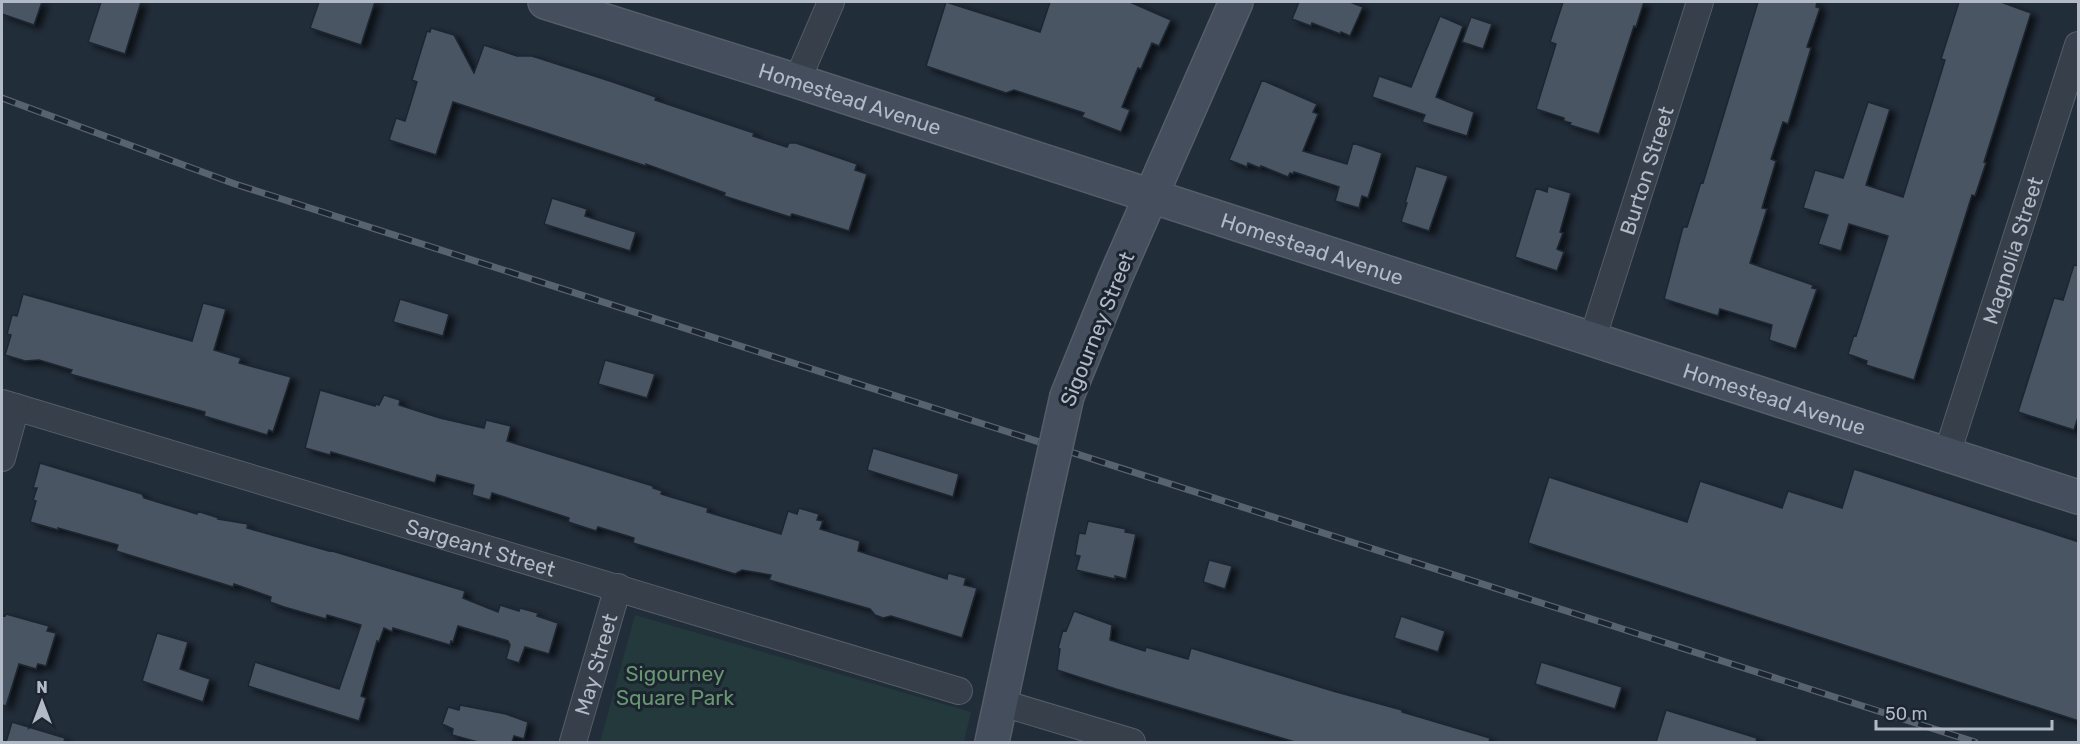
<svg xmlns="http://www.w3.org/2000/svg" width="2080" height="744" font-family="Rubik,sans-serif">
<style>
.park{fill:#24393b}
.building{fill:#485463;stroke:#1d2631;stroke-width:1.5;filter:url(#shadow)}
.lines{fill:none;stroke-linecap:round;stroke-linejoin:round}
.minor-casing{stroke:#545d68;stroke-width:28}
.secondary-casing{stroke:#545d68;stroke-width:36}
.minor{stroke:#363f4a;stroke-width:26}
.secondary{stroke:#444e5d;stroke-width:33}
.rail-casing{stroke:#586371;stroke-width:7}
.rail{stroke:#1b242f;stroke-width:4.5;stroke-dasharray:14;stroke-linecap:butt}
.secondary-bridge-casing{stroke:#545d68;stroke-width:36;stroke-linecap:butt}
.secondary-bridge{stroke:#444e5d;stroke-width:33}
.labels{text-anchor:middle;dominant-baseline:central;stroke-width:6;stroke-linejoin:round;paint-order:stroke}
.street-label{font-size:21px;fill:#b1bac6;stroke:#1b242f}
.park-label{font-size:21px;fill:#689771;stroke:#1b242f}
</style>
<defs>
<filter id="shadow"><feDropShadow dx="6" dy="4" stdDeviation="3" flood-color="#0009"/></filter>
</defs>
<rect width="100%" height="100%" fill="#222d3a"/>
<!-- park -->
<path class="park" d="M635 615 971 712 964 742H600Z"/>
<!-- building -->
<path class="building" d="M2 2H42L34 25 2 14Z
M101 2H141L125 54 88 42Z
M319 2H375L361 45 310 28Z
M946 2 1040 32 1050 2H1130L1171 20 1159 46 1152 43 1141 69 1138 68 1122 107 1130 110 1121 132 1082 117 1084 113 1014 90 1006 93 926 66Z
M1299 2H1350L1363 7 1350 36 1341 32 1340 34 1312 23 1311 26 1292 19Z
M1563 2H1644L1636 27 1634 26 1599 134 1570 125 1571 123 1564 121V118L1536 109 1556 44 1550 42Z
M1758 2H1817L1816 7 1820 8 1807 47 1811 48 1788 124 1783 122 1771 159 1776 161 1762 208 1767 209 1750 263 1813 285 1812 288 1817 289 1796 349 1769 340 1772 325 1720 309 1718 316 1664 299 1683 227H1687L1701 182 1703 183Z
M1959 2H2001L2031 13 1984 162 1986 163 1975 196 1972 195 1914 380 1866 365 1867 361 1848 354 1854 335 1856 336 1888 236 1849 224 1841 251 1818 244 1828 215 1803 208 1815 170 1843 178 1868 102 1890 109 1866 185 1903 197 1945 60 1941 59Z
M1440 16 1463 26 1436 97 1474 112 1467 136 1422 122 1425 115 1372 97 1379 76 1411 87Z
M1471 17 1492 24 1483 49 1462 42Z
M431 28 454 35 474 73 484 45 517 56H532L613 82 656 97 655 100 754 133 753 136 787 147 789 143H796L857 164 855 170 867 174 849 231 792 214 790 217 724 196 725 193 646 164V166L453 102 436 155 389 140 396 118 405 121 417 82 412 80 427 31 430 32Z
M1262 80 1317 104 1313 112 1318 114 1303 151 1347 164 1353 143 1382 153 1368 198 1362 196 1359 208 1335 201 1339 187 1294 172 1293 174 1290 173 1288 177 1261 166 1260 168 1248 163 1247 167 1229 160Z
M1416 166 1448 176 1429 231 1401 222 1407 203H1405Z
M1548 186 1571 193 1560 232 1563 233 1557 249 1564 252 1557 271 1515 257 1536 188 1547 192Z
M552 198 587 209 585 216 636 232 630 251 544 224Z
M2074 265 2079 266V414L2074 430 2018 412 2054 298 2063 300Z
M23 294 192 341 203 303 226 309 214 350 241 358 239 363 291 377 273 432 269 430 267 435 204 416 205 412 70 374 72 370 39 360 25 361 5 355 11 335 7 334 12 315 17 316Z
M400 299 449 314 443 336 393 322Z
M605 360 655 374 647 398 598 384Z
M320 390 375 406 376 404 379 405 384 395 400 400 399 405 440 418 484 428 486 420 511 426 507 441 653 486V488L662 491 661 494 708 508 707 512 781 534 788 511 797 514 799 508 819 514 817 520 823 521 820 529 860 541 858 551 947 579 948 573 966 578 964 585 977 588 962 638 891 616 883 618 875 615 870 609 769 580 771 575 742 570 735 574 633 543 634 538 598 527 596 531 568 522 569 518 492 493 490 500 472 495 474 485 437 475 435 483 331 452 330 455 305 448Z
M873 448 959 474 953 497 867 470Z
M40 463 142 494 144 498 197 514V511L219 518 218 519 248 524 247 528 329 551V550L465 591 463 598 498 612 500 605 519 611 520 608 538 613 537 616 558 623 549 654 525 647 519 663 506 659 510 645 508 641 458 626 453 642 451 641 450 645 393 628 392 632 384 628 379 642 377 641 361 696 366 698 359 721 248 686 255 662 339 689 361 625 327 615 326 619 284 607 270 602 271 597 234 584 233 587 116 551 118 545 58 528V530L30 522 36 501 33 500 37 488H33Z
M1854 469 2079 542V721L1528 543 1549 477 1687 522 1700 481 1782 508 1788 491 1842 508Z
M1088 521 1126 529 1125 532 1136 534 1126 579 1115 576V579L1076 570 1080 556 1075 555 1079 533 1085 534Z
M1209 560 1232 566 1225 589 1203 582Z
M1074 611 1112 625 1110 640 1145 651 1146 647 1188 659 1191 648 1333 691 1402 710V712L1490 738 1489 742H1295L1116 689 1057 670 1060 649 1058 648 1063 630 1066 631Z
M6 614 49 626 47 631 56 633 46 666 38 664 36 669 19 664 6 706 2 705V615L5 616Z
M1401 616 1445 631 1438 652 1394 638Z
M157 633 188 642 180 669 210 679 203 702 142 681Z
M1541 662 1622 687 1615 709 1535 684Z
M460 705 506 714 528 722 524 739 514 736 512 742H478L452 735 453 729 442 724 448 707 459 710Z
M1666 710 1757 738 1756 742H1656Z
M12 722 65 738 64 742H6Z"/>
<g class="lines">
<defs>
<g id="minor">
<path d="M797 81 831 2"/>
<path id="s1" d="M1592 340 1700 2"/>
<path id="s2" d="M2 403 959 691"/>
<path id="s3" d="M1947 454 2078 45"/>
<path d="M2 458 16 407"/>
<path d="M1002 703 1132 742"/>
<path id="s4" d="M573 742 618 587"/>
</g>
<g id="secondary">
<path id="s5" d="M545 2 797 81 2078 497"/>
<path d="M1067 396 1115 278 1236 2"/>
<path d="M992 742 1044 499"/>
</g>
</defs>
<!-- minor casing -->
<use href="#minor" class="minor-casing"/>
<!-- secondary casing -->
<use href="#secondary" class="secondary-casing"/>
<!-- minor -->
<use href="#minor" class="minor"/>
<!-- secondary -->
<use href="#secondary" class="secondary"/>
<defs>
<path id="rail" d="M2 98 235 184 1975 742"/>
</defs>
<!-- rail casing -->
<use href="#rail" class="rail-casing"/>
<!-- rail -->
<use href="#rail" class="rail"/>
<defs>
<path id="secondary-bridge" d="M1044 499 1067 396"/>
</defs>
<!-- secondary-bridge casing -->
<use href="#secondary-bridge" class="secondary-bridge-casing"/>
<!-- secondary-bridge -->
<use href="#secondary-bridge" class="secondary-bridge"/>
</g>
<g class="labels">
<!-- street labels -->
<g class="street-label">
<text stroke="none"><textPath href="#s5" startOffset="320">Homestead Avenue</textPath></text>
<text stroke="none"><textPath href="#s1" startOffset="178">Burton Street</textPath></text>
<text stroke="none"><textPath href="#s5" startOffset="806">Homestead Avenue</textPath></text>
<text stroke="none"><textPath href="#s3" startOffset="214">Magnolia Street</textPath></text>
<text transform="translate(1097 329) rotate(-68)">Sigourney Street</text>
<text stroke="none"><textPath href="#s5" startOffset="1292">Homestead Avenue</textPath></text>
<text stroke="none"><textPath href="#s2" startOffset="500">Sargeant Street</textPath></text>
<text stroke="none"><textPath href="#s4" startOffset="81">May Street</textPath></text>
</g>
<!-- park labels -->
<g class="park-label">
<text x="675" y="673">Sigourney<tspan x="675" dy="24">Square Park</tspan></text>
</g>
</g>
<!-- border -->
<rect width="2080" height="744" fill="none" stroke="#b1bac6" stroke-width="6"/>
<!-- north arrow -->
<g transform="translate(42 702)" stroke="#1b242f" stroke-width="4.5" paint-order="stroke">
<path d="M0-4.5L10 22L0 15L-10 22Z" fill="#b1bac6"/>
<text y="-9" font-size="16" font-weight="bold" text-anchor="middle" fill="#b1bac6">N</text>
</g>
<!-- scale -->
<path d="M1876 720v9h176v-9" fill="none" stroke="#b1bac6" stroke-width="3"/>
<text x="1885" y="720" font-size="18" fill="#b1bac6" stroke="#1b242f" stroke-width="4.5" paint-order="stroke">50 m</text>
</svg>
